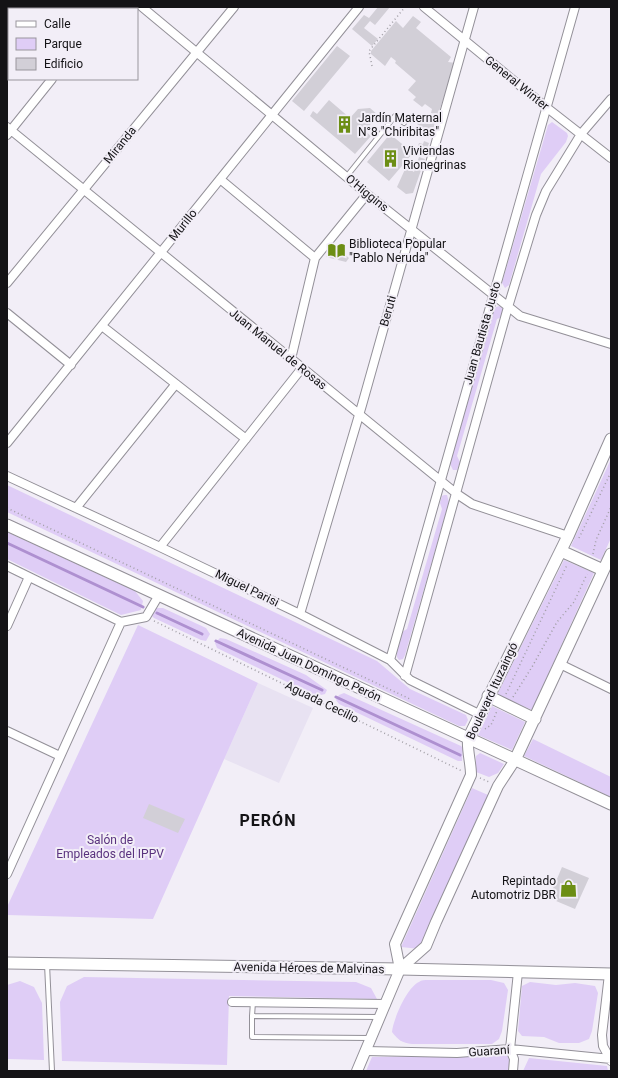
<svg xmlns="http://www.w3.org/2000/svg" width="618" height="1078" font-family="Roboto,sans-serif">
<style>
.built{fill:#e8e2f2}
.green{fill:#dfcdf6}
.lines{fill:none;stroke-linecap:round;stroke-linejoin:round}
.stream{stroke:#ae90d0;stroke-width:3}
.building{fill:#d2cfd7}
.service-casing{stroke:#939098;stroke-width:6}
.minor-casing{stroke:#939098;stroke-width:10}
.tertiary-casing{stroke:#939098;stroke-width:12}
.secondary-casing{stroke:#939098;stroke-width:13}
.path{stroke:#a19ea5;stroke-width:1.5;stroke-dasharray:1 3;stroke-linecap:butt}
.service{stroke:#fff;stroke-width:4}
.minor{stroke:#fff;stroke-width:8}
.tertiary{stroke:#fff;stroke-width:10}
.secondary{stroke:#fff;stroke-width:11}
.labels{text-anchor:middle;dominant-baseline:central;stroke-width:4;stroke-linejoin:round;paint-order:stroke}
.street-label{font-size:12px;fill:#141316;stroke:#f2eef7}
.poi-label{font-size:12px;fill:#141316;stroke:#f2eef7;text-anchor:start}
.park-label{font-size:12px;fill:#59327e;stroke:#f2eef7}
.district-label{font-size:16px;font-weight:bold;letter-spacing:1px;fill:#141316;stroke:#f2eef7}
</style>
<rect width="100%" height="100%" fill="#f2eef7"/>
<!-- built -->
<path class="built" d="M258 683 313 708 279 783 224 759Z"/>
<!-- green -->
<path class="green" d="M552 122 567 133 568 136 566 142 541 174 509 285 505 288 502 283 548 125Z
M500 306 503 309 502 317 497 319 457 456 460 462 457 470H453L450 464 494 310 496 307Z
M611 459V538L601 560 571 546Z
M7 485 377 661 410 689 466 715 468 720 465 726H459L7 512Z
M444 495H447L449 502 405 655 403 659 399 660 397 657V652L402 632 407 629 442 509 440 503 442 496Z
M7 532 135 591 143 601 141 610 121 615 7 559Z
M564 560 594 573 532 710 497 695Z
M156 608H163L206 628 210 634 206 641 201 640 154 618 151 615 153 609Z
M138 625 258 683 153 919 7 915V907Z
M220 638 226 639 306 675 327 690 325 694 316 696 217 648 215 643Z
M344 693 461 746 463 748 462 761H458L339 704 336 700 339 695Z
M492 706 525 722 512 750 478 735Z
M533 739 611 777V797L524 756Z
M480 753 504 764 498 773 489 777 476 772V756Z
M472 788 488 795 420 949 401 947Z
M84 977 356 982 371 988 377 999 229 996 227 1065 62 1061 60 1002 67 986Z
M428 980H491L504 983 508 990 502 1031 499 1039 492 1044H412C402 1043 398 1040 392 1032 393 1020 407 987 419 982 421 980 425 980 428 980Z
M20 981 34 987 42 1003 44 1060 7 1059V985Z
M530 982 556 985 575 983 595 986 598 993 592 1031 589 1039 579 1043H559L544 1037 522 1036 518 1031 522 986Z
M507 1055 510 1061 508 1071H366L372 1057Z
M529 1058 607 1066 608 1071H523Z"/>
<g class="lines">
<!-- stream -->
<path class="stream" d="M7 543 143 607
M157 613 202 634
M216 641 322 690
M336 697 460 755"/>
</g>
<!-- building -->
<path class="building" d="M378 7H390L375 25 370 21 364 28 378 39 372 46 352 29 364 15 369 18Z
M413 16 421 22 416 28 451 57 448 62 456 63 438 114 431 113 432 109 425 104 422 107 413 100 416 97 408 90 416 81 395 63 396 61 391 57 385 66 371 54V51L396 21 403 28Z
M337 46 350 56 304 111 292 101Z
M329 100 350 118 358 109 370 108 378 115 365 131 371 136 355 154 310 116 313 111 317 114Z
M425 115 435 123 431 135 426 131 423 135 419 131 421 127 417 124Z
M390 134 413 153 389 181 367 162Z
M424 141 429 143 425 155 420 153V150L417 149 419 143 423 144Z
M419 157 425 159 413 193 406 194 397 187 406 167 414 172Z
M335 246 349 258 346 262 326 257Z
M149 804 185 819 178 833 143 818Z
M562 867 589 878 575 909 549 898Z"/>
<g class="lines">
<defs>
<path id="service" d="M347 176 395 116 404 123
M47 964 52 1071
M252 1016 253 1002
M369 1038 252 1037V1016L379 1017"/>
<path id="minor" d="M142 7 367 194 520 316 611 344
M424 7 546 107 611 158
M109 9 111 7
M7 127 457 494 472 504 568 536
M7 135 52 79
M220 179 315 258
M7 283 234 7
M7 313 71 365
M102 326 246 439
M291 359 315 258 367 194
M7 443 359 7
M7 476 160 547 300 614 390 660 410 680 479 714
M76 508 175 385
M160 547 302 368
M7 566 121 622
M300 614 362 405 474 7
M7 626 29 577
M390 660 575 7
M560 664 611 689
M405 676 508 307 536 215 546 191 581 134 611 99
M7 731 60 756
M7 874 121 622 146 617 159 595
M609 974 602 1035 603 1046 611 1061
M232 1002 386 1004
M366 1051 457 1053 510 1049 611 1059
M513 1071 514 1059 510 1049 518 972"/>
<path id="tertiary" d="M400 969 395 944 471 775C471 763 467 751 468 739
M357 1071 400 969 426 946 436 922 498 786 515 760"/>
<path id="secondary" d="M7 525 611 804
M561 551 603 570
M488 696 535 719
M468 739 568 536 611 439
M515 760 611 554
M7 963 400 969 611 974"/>
</defs>
<!-- service casing -->
<use href="#service" class="service-casing"/>
<!-- minor casing -->
<use href="#minor" class="minor-casing"/>
<!-- tertiary casing -->
<use href="#tertiary" class="tertiary-casing"/>
<!-- secondary casing -->
<use href="#secondary" class="secondary-casing"/>
<!-- path -->
<path class="path" d="M372 66 369 51 405 7
M7 508 410 699
M579 538 611 472
M593 554 596 540 611 507
M154 621 462 771
M506 694 567 565
M513 697 532 667 557 622 574 602 587 574
M485 729 491 725 497 711
M480 778 489 782"/>
<!-- service -->
<use href="#service" class="service"/>
<!-- minor -->
<use href="#minor" class="minor"/>
<!-- tertiary -->
<use href="#tertiary" class="tertiary"/>
<!-- secondary -->
<use href="#secondary" class="secondary"/>
</g>
<!-- icons -->
<defs>
<symbol id="building-bare" viewBox="-9 -9 18 18"><path d="M-4-6H4V6H1V3H-1V6H-4ZM-2.5-4.3h1.7v1.8h-1.7ZM.8-4.3h1.7v1.8H.8ZM-2.5-1h1.7V.8h-1.7ZM.8-1h1.7V.8H.8Z" fill="#6c8e14" stroke="#f2eef7" stroke-width="2.5" paint-order="stroke"/></symbol>
<symbol id="library-bare" viewBox="-9 -9 18 18"><path d="M-6-4Q-3-5.5-.7-3.5V5Q-3 3-6 4ZM6-4Q3-5.5 .7-3.5V5Q3 3 6 4Z" fill="#6c8e14" stroke="#f2eef7" stroke-width="2.5" paint-order="stroke"/></symbol>
<symbol id="shop-bare" viewBox="-9 -9 18 18"><path d="M-5-2.5h2.3a2.7 3.5 0 0 1 5.4 0H5L5.5 6h-11ZM-1.5-2.5h3a1.5 2.3 0 0 0-3 0Z" fill="#6c8e14" stroke="#f2eef7" stroke-width="2.5" paint-order="stroke"/></symbol>
</defs>
<g fill-rule="evenodd">
<use href="#building-bare" x="332" y="112" width="25" height="25"/>
<use href="#building-bare" x="378" y="146" width="25" height="25"/>
<use href="#library-bare" x="324" y="238" width="25" height="25"/>
<use href="#shop-bare" x="556" y="876" width="25" height="25"/>
</g>
<g class="labels">
<!-- street labels -->
<g class="street-label">
<text transform="translate(517 83) rotate(39)">General Winter</text>
<text transform="translate(120 145) rotate(-51)">Miranda</text>
<text transform="translate(367 193) rotate(39)">O'Higgins</text>
<text transform="translate(183 225) rotate(-51)">Murillo</text>
<text transform="translate(388 311) rotate(-74)">Beruti</text>
<text transform="translate(482 333) rotate(-74)">Juan Bautista Justo</text>
<text transform="translate(278 349) rotate(39)">Juan Manuel de Rosas</text>
<text transform="translate(247 588) rotate(26)">Miguel Parisi</text>
<text transform="translate(309 665) rotate(25)">Avenida Juan Domingo Perón</text>
<text transform="translate(492 691) rotate(-65)">Boulevard Ituzaingó</text>
<text transform="translate(322 702) rotate(26)">Aguada Cecilio</text>
<text transform="translate(309 968) rotate(1)">Avenida Héroes de Malvinas</text>
<text transform="translate(489 1051) rotate(-4)">Guaraní</text>
</g>
<!-- poi labels -->
<g class="poi-label">
<text x="358" y="118">Jardín Maternal<tspan x="358" dy="14">N°8 "Chiribitas"</tspan></text>
<text x="403" y="151">Viviendas<tspan x="403" dy="14">Rionegrinas</tspan></text>
<text x="349" y="244">Biblioteca Popular<tspan x="349" dy="14">"Pablo Neruda"</tspan></text>
<text x="556" y="881" text-anchor="end">Repintado<tspan x="556" dy="14">Automotriz DBR</tspan></text>
</g>
<!-- park labels -->
<g class="park-label">
<text x="110" y="840">Salón de<tspan x="110" dy="14">Empleados del IPPV</tspan></text>
</g>
<!-- district labels -->
<g class="district-label">
<text x="268" y="820">PERÓN</text>
</g>
</g>
<!-- border -->
<rect width="618" height="1078" fill="none" stroke="#141316" stroke-width="16"/>
<!-- legend -->
<rect x="8" y="8" width="130" height="72" fill="#f2eef7" stroke="#99969d"/>
<rect x="16" y="21" width="20" height="6" fill="#ffffff" stroke="#99969d"/>
<text x="44" y="28" font-size="12" fill="#141316">Calle</text>
<rect x="16" y="38" width="20" height="12" fill="#dfcdf6" stroke="#99969d"/>
<text x="44" y="48" font-size="12" fill="#141316">Parque</text>
<rect x="16" y="58" width="20" height="12" fill="#d2cfd7" stroke="#99969d"/>
<text x="44" y="68" font-size="12" fill="#141316">Edificio</text>
</svg>
